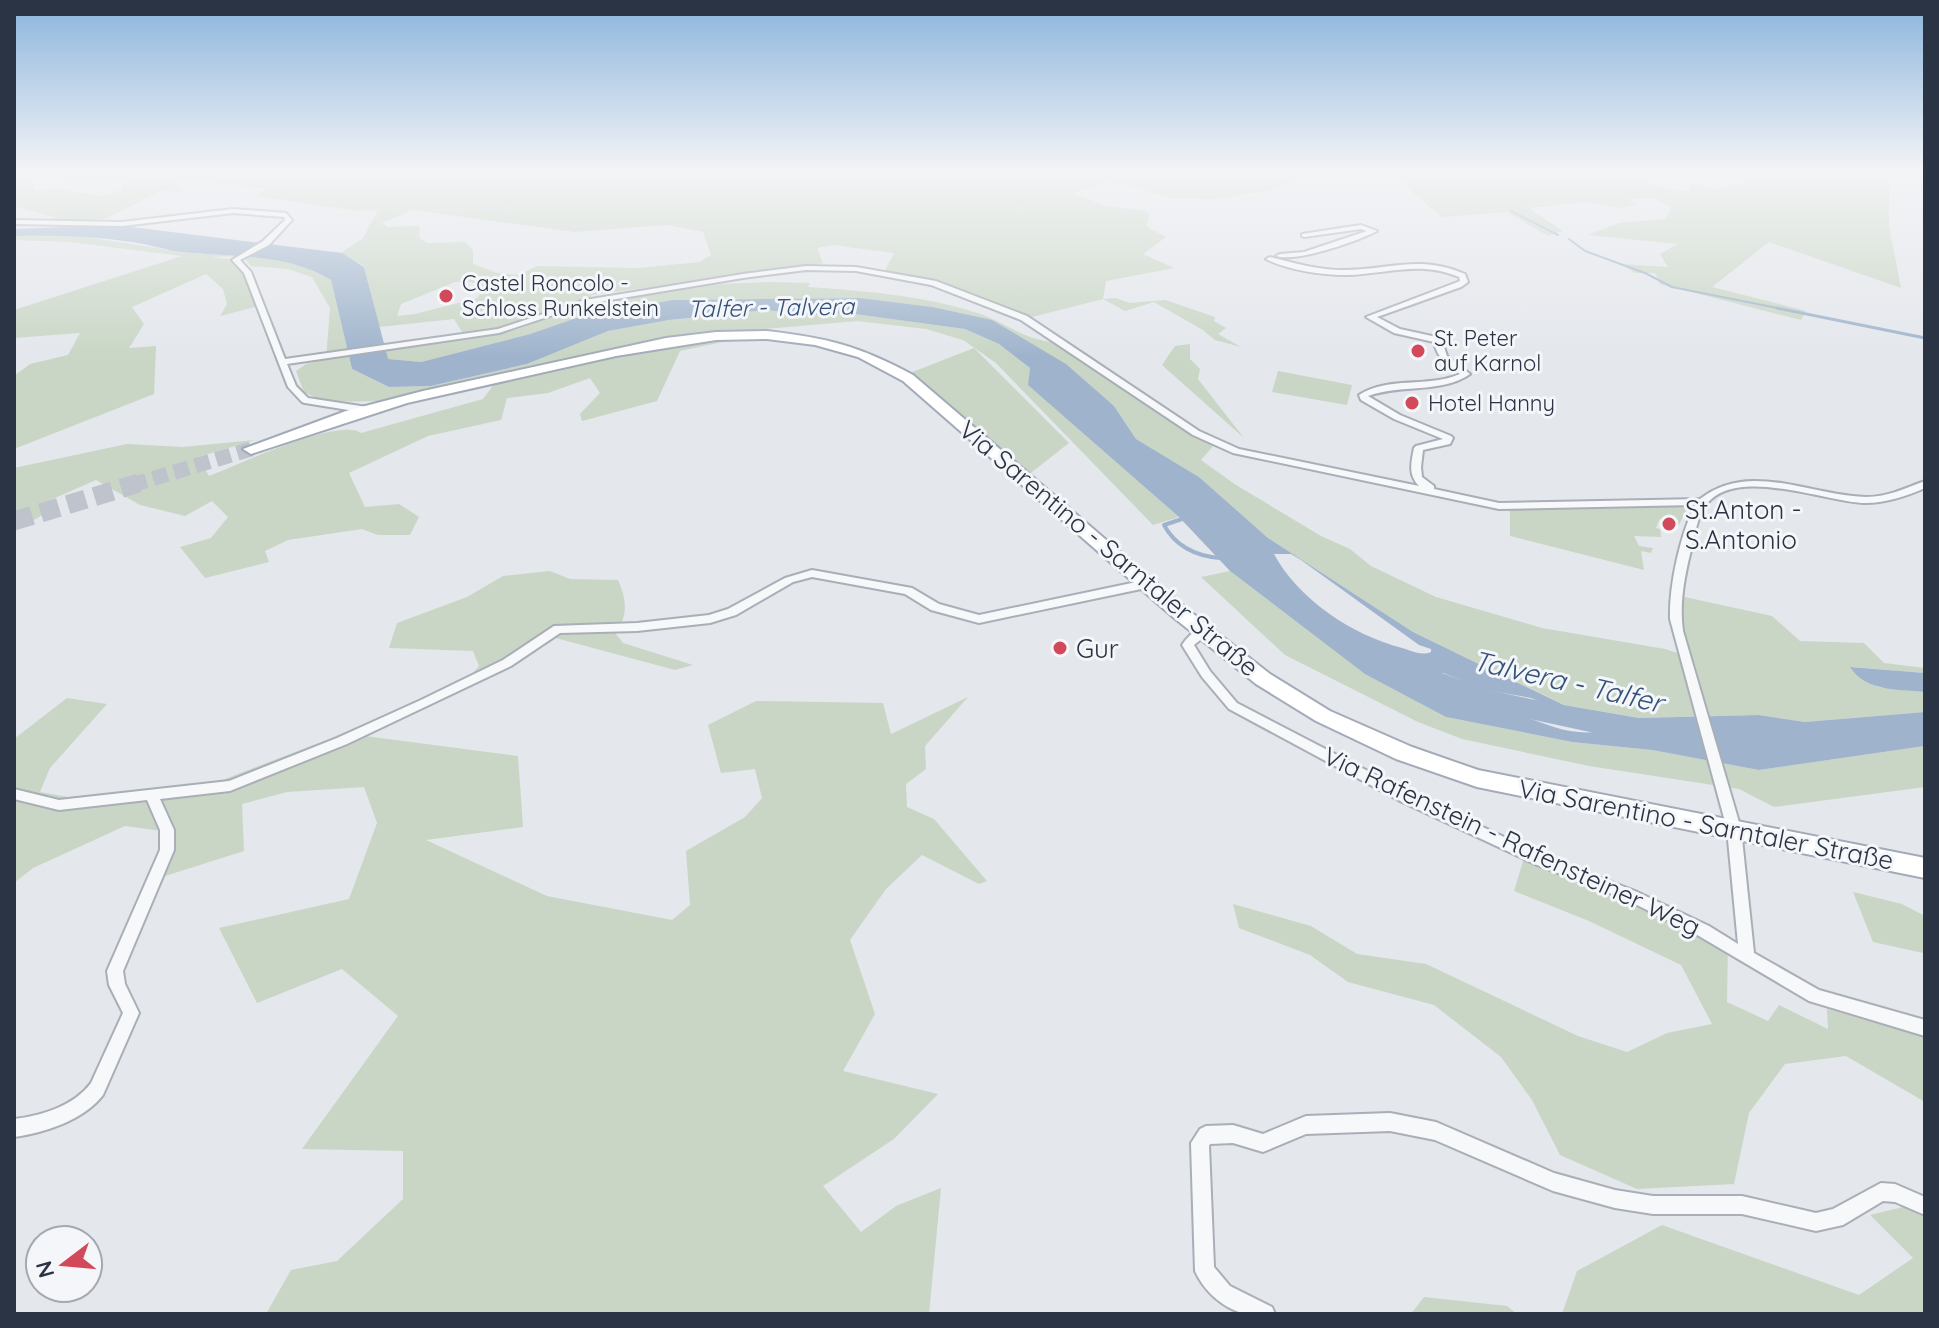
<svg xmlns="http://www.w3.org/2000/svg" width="1939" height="1328" font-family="Quicksand,sans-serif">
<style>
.green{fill:#c9d6c5;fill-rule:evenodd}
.water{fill:#9fb4cc;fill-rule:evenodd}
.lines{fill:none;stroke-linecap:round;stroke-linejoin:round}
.stream-far2{stroke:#9fb4cc;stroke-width:2}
.stream-far1{stroke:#9fb4cc;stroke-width:3}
.stream{stroke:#9fb4cc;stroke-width:4}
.river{fill:#9fb4cc;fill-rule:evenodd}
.primary-tunnel-far1{stroke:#bfc3cb;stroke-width:15;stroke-dasharray:15 7;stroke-linecap:butt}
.primary-tunnel{stroke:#bfc3cb;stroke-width:19;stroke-dasharray:19 9;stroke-linecap:butt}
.minor-casing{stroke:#a9aeb7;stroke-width:4}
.primary-casing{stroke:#a3abb8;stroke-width:4}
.minor{fill:#f7f8fa;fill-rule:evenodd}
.primary{fill:#fff;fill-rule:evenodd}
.poi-dot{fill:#d1495b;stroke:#f4f6f9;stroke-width:3}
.labels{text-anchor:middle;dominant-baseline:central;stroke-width:6;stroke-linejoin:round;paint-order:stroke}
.far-poi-label{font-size:22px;fill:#2b3445;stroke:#f4f6f9;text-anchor:start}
.far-water-label{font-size:24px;font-style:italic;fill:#34527a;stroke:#f4f6f9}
.poi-label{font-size:26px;fill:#2b3445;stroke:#f4f6f9;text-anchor:start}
.street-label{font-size:26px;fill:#2b3445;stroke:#f4f6f9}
.water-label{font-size:28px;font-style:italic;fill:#34527a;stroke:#f4f6f9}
</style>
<rect width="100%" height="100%" fill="#e4e7ec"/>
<!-- green -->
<path class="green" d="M71 170 122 174 127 170H1380L1300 179 1272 190 1214 199 1169 198 1131 186 1103 183 1073 193 1106 206 1146 211 1150 214 1146 226 1166 237 1143 254 1174 268 1106 281 1103 299 1116 298 1129 303 1165 300 1215 317 1214 321 1226 328 1218 334 1241 347 1215 340 1203 330 1154 302 1125 311 1103 299 1028 318 934 283 884 272 894 253 833 245 817 248 823 263 816 265 592 295 589 299 511 327 464 335 454 319 379 327 364 266 341 253 363 238 378 210 357 211 257 196 264 189 189 180 176 184 184 192 160 191 107 218 82 221 64 220 14 206V180L37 183 33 191 60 189 100 196 122 190 123 181 86 184 63 180ZM413 210 575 232 667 225 703 232 711 255 700 262 638 268 537 266 519 275 498 273 473 264V251L466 242 427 243 420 238 419 226 388 227 382 223ZM455 282H471L482 287 478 298 415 314 397 316 401 304Z
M1386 170H1666L1646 182 1668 190 1689 191 1690 183 1716 190 1746 182 1732 170H1893L1889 177V226L1901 288 1769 242 1712 287 1806 311 1801 320 1660 284 1655 273H1635L1622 264 1668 267 1660 254 1678 244 1588 235 1619 223 1666 219 1671 207 1654 198 1629 199 1637 205 1619 208 1584 202 1529 208 1563 231 1548 236 1507 212 1442 217Z
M64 235C102 239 138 245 175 251 227 258 285 251 331 280L352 369 389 387 431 386 527 364 608 331 669 320 767 310 805 315 847 313 965 329 999 344 1030 368 1029 385 1179 517 1153 525 996 363 963 340 926 329 857 321 718 333 717 336 737 339 680 351 657 401 582 421 580 414 600 393 590 378 548 393 507 398 501 420 428 436 349 473 365 507 399 504 419 517 410 535H378L362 529 288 540 265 551 269 562 205 578 180 547 211 538 228 517 212 501 185 516 140 505 96 480 48 501 44 514 14 532V468L127 444 183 447 255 440 198 457 209 476C238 465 338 417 361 433L483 399 492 387V382L609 356 383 401 325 402 304 392 296 371 306 364 326 359 330 308 312 277 288 269 251 266 243 256 211 257 236 260 242 265 259 306 220 316 227 304 223 289 206 274 132 307 144 324 129 348 156 346 154 394 14 449V376L30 364 68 355 80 333 14 338V310L182 256 70 242 14 240V236Z
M770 282 810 283 808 287C864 291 920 295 974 312 1008 322 1025 343 1061 342L1215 444 1201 460 1236 485 1321 536 1350 549 1371 566 1436 597 1542 628 1665 649 1690 657 1682 630 1680 596 1772 616 1800 641 1864 643 1884 663 1925 668V673L1852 667 1878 687 1925 692V712L1805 722 1759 715 1639 718 1565 705 1413 632 1268 538 1199 477 1136 439 1114 406 991 320 933 307 860 298 672 300 579 317 530 334 421 362 387 359 385 351 518 329 575 307 594 303 721 284Z
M1190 344V359L1200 369 1198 379 1244 438 1162 365 1175 346Z
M974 348 1069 443 1027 476 910 373Z
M1278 371 1352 385 1347 405 1272 392Z
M1666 505H1681L1686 510 1679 525 1660 519 1656 528 1660 529 1661 537 1634 536 1639 546 1653 548 1651 553 1641 551 1644 570 1510 536V509Z
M550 571 570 579 618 580C627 601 628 614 616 634L623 643 693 665 675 670 552 637 503 670 365 736 518 756 523 827 426 840 547 896 672 920 690 905 686 851 745 817 762 798 755 769 721 773 708 725 756 701 883 703 891 734 968 697 925 746 926 769 906 784 907 807 934 819 987 881 979 884 922 855 886 889 850 940 875 1014 843 1071 938 1094 894 1139 823 1186 861 1232 896 1206 941 1188 929 1314H266L291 1270 337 1261 403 1199V1151L302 1149 398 1016 342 969 257 1003 219 928 349 899 377 823 364 787 287 792 242 804 244 851 162 877V831L125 826 33 868 14 883V739L67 698 107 704 50 768 40 792 68 797 217 782 329 739 468 679 479 666 473 651 389 648 397 623 467 597 503 576Z
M1230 571 1363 672 1446 717 1572 742 1652 750 1759 770 1925 746V787L1774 807 1739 789 1589 766 1462 739 1418 722 1285 655 1201 577Z
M1526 851 1728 939 1727 1002 1768 1021 1779 1005 1828 1029 1827 1009 1925 1036V1102L1846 1056 1785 1064 1749 1113 1734 1184 1637 1189 1560 1155 1532 1100 1501 1057 1434 1005 1348 982 1310 955 1239 928 1233 904 1311 926 1357 954 1426 964 1578 1036 1627 1052 1667 1033 1712 1024 1681 965 1589 921 1514 891Z
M1853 892 1902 904 1925 916V957L1923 953 1873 942Z
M1903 1207 1925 1217V1314H1562L1577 1271 1662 1225 1859 1295 1913 1258 1870 1215Z
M1424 1297 1507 1306 1517 1314H1411Z"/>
<!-- water -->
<path class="water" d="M115 225 342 253 364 267 388 359 421 362 530 334 579 317 672 300 860 298 933 307 992 320 1066 364 1114 406 1136 439 1199 477 1268 538 1413 632 1564 705 1639 718 1759 715 1805 722 1925 712V746L1759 770 1652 750 1572 742 1446 717 1365 674 1230 571 1179 517 1028 385 1030 368 999 344 965 329 847 313 805 315 767 310 669 320 608 331 527 364 431 386 389 387 352 369 331 280C285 251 227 258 174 251 160 248 146 244 132 242 92 236 54 235 14 236V229ZM1274 554H1291L1301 560 1419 645 1431 649V652C1421 656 1412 651 1402 648 1352 635 1298 599 1274 554ZM1431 673H1443L1486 690 1531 698 1608 730C1568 739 1542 721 1506 710 1480 702 1443 704 1431 673Z
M1850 667 1925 673V692C1898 689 1866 692 1850 667Z"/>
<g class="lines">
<!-- stream-far2 -->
<path class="stream-far2" d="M1511 211 1558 235
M1569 239 1585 251 1645 273 1672 287 1787 310"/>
<!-- stream-far1 -->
<path class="stream-far1" d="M1777 308 1925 338"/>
<!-- stream -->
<path class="stream" d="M1185 518 1164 525C1176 547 1196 556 1220 558"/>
<!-- river -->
<path class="river" d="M1400 658 1489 690 1627 720 1637 723 1641 730 1637 737 1627 740 1484 709 1391 673 1387 667 1391 661Z"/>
<!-- primary-tunnel-far1 -->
<path class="primary-tunnel-far1" d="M132 485 251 449"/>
<!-- primary-tunnel -->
<path class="primary-tunnel" d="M14 521 139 483"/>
<defs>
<path id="minor" d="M233 209 286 213 292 220 269 245 240 260 251 272 285 359 498 329 585 300 743 274 806 266 856 267 936 281 1027 316 1199 431 1239 449 1419 486C1408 475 1411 463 1414 448L1416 446 1443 439 1394 419 1361 400 1359 395C1388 376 1428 388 1460 374 1447 365 1437 358 1434 342L1394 333 1366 317 1455 283 1460 281 1459 277C1421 260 1386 274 1347 275 1321 275 1288 270 1266 259L1270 257C1294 263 1318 270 1343 270 1389 270 1419 254 1465 274L1468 282 1461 287 1377 317 1400 329 1441 338 1447 356 1470 374C1441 394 1400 384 1368 396L1400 415 1451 436 1453 438 1450 444 1423 450 1421 467 1422 477 1434 486V489L1499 503 1700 499C1749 460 1811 496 1866 497 1888 497 1905 488 1925 481V488C1907 496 1886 503 1866 503 1825 502 1735 465 1706 505 1698 515 1695 533 1692 546 1685 574 1679 602 1683 631L1741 829 1754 953 1819 990 1925 1020V1036L1809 1001 1699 936 1625 899 1537 865 1402 802 1229 709 1202 677 1182 645C1188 636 1197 627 1208 629L1210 632 1194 645 1210 671 1237 703 1412 794 1547 857 1635 891 1709 926 1738 944 1727 829 1670 619C1669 585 1680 536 1695 505L1499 509 1233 453 1193 435 1021 320 931 285 856 271 806 270 743 278 586 304 499 333 287 364 296 386 308 398 367 407 372 410 367 413 305 403 302 402 288 387 244 273 232 260 263 241 285 220 284 217 233 213 122 226 14 224V220L122 222Z
M1361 225 1377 231C1358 241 1296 263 1276 256L1280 254 1304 252 1367 231 1361 229 1304 237 1302 236V234Z
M812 570 912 588 939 604 979 615 1146 580 1152 584 1146 588 979 623 931 610 905 594 812 577 793 582 736 615 710 623 637 631 560 633 511 666 347 744 230 791 160 799 174 830V850L123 971 125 984 139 1013 103 1095C84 1120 44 1133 14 1137V1119C41 1116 74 1106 91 1083L123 1013 109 985 107 971 160 850V830L147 800 59 810 14 799V789L59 800 229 781 337 738 421 700 503 660 554 626 637 623 709 615 728 609 785 578Z
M1390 1113 1436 1122 1554 1173 1615 1190 1653 1196H1742L1816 1213 1833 1209 1881 1183 1895 1184 1925 1197V1215L1895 1202 1883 1201 1843 1225 1816 1231 1742 1214H1653L1615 1208 1553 1191 1435 1140 1390 1131 1306 1134 1263 1152 1233 1143 1210 1144 1209 1146 1214 1267 1230 1286 1272 1307 1275 1314C1265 1314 1252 1316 1242 1313 1222 1307 1204 1291 1195 1271L1191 1143 1200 1129 1206 1126 1233 1125 1263 1134 1306 1116Z"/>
<path id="primary" d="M767 331C828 338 859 346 913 375L1187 609 1270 674 1330 711 1412 747 1478 770 1925 858V878L1477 787 1396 759 1316 721 1256 684 1173 617 903 381 858 357 815 345 767 339 716 340 616 356 407 403 251 454 243 449 346 411 423 391 666 338 716 332Z"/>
</defs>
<!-- minor casing -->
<use href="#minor" class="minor-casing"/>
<!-- primary casing -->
<use href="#primary" class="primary-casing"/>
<!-- minor -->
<use href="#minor" class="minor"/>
<!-- primary -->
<use href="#primary" class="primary"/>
</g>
<!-- sky -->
<linearGradient id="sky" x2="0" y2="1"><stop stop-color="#8bb4dd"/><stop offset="0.48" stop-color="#f3f4f6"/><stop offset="1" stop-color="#f3f4f6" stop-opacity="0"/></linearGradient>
<rect width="1939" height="356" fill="url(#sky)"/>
<!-- markers -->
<g class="poi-dot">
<circle cx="446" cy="296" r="8"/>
<circle cx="1418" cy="351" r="8"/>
<circle cx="1412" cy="403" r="8"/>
<circle cx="1669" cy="524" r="8"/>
<circle cx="1060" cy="648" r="8"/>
</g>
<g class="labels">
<!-- far-poi labels -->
<g class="far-poi-label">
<text x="462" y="283">Castel Roncolo -<tspan x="462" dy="25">Schloss Runkelstein</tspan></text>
<text x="1434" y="338">St. Peter<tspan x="1434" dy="25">auf Karnol</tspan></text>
<text x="1428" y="403">Hotel Hanny</text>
</g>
<!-- far-water labels -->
<g class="far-water-label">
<text transform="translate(771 307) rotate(-1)">Talfer - Talvera</text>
</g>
<!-- poi labels -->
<g class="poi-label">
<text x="1685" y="509">St.Anton -<tspan x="1685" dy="30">S.Antonio</tspan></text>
<text x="1076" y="648">Gur</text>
</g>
<!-- street labels -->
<g class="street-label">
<text transform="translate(1109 548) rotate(40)">Via Sarentino - Sarntaler Straße</text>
<text transform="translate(1706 824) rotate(11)">Via Sarentino - Sarntaler Straße</text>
<text transform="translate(1512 841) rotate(25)">Via Rafenstein - Rafensteiner Weg</text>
</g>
<!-- water labels -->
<g class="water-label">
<text transform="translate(1568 681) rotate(13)">Talvera - Talfer</text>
</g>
</g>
<!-- border -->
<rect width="1939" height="1328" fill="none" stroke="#2b3445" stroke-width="32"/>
<!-- north arrow -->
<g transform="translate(64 1264) rotate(254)"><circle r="38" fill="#f4f6f9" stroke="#a4a8b1" stroke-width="2"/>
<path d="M0-6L14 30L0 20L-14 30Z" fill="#d1495b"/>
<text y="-12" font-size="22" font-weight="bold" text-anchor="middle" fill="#2b3445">N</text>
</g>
</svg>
